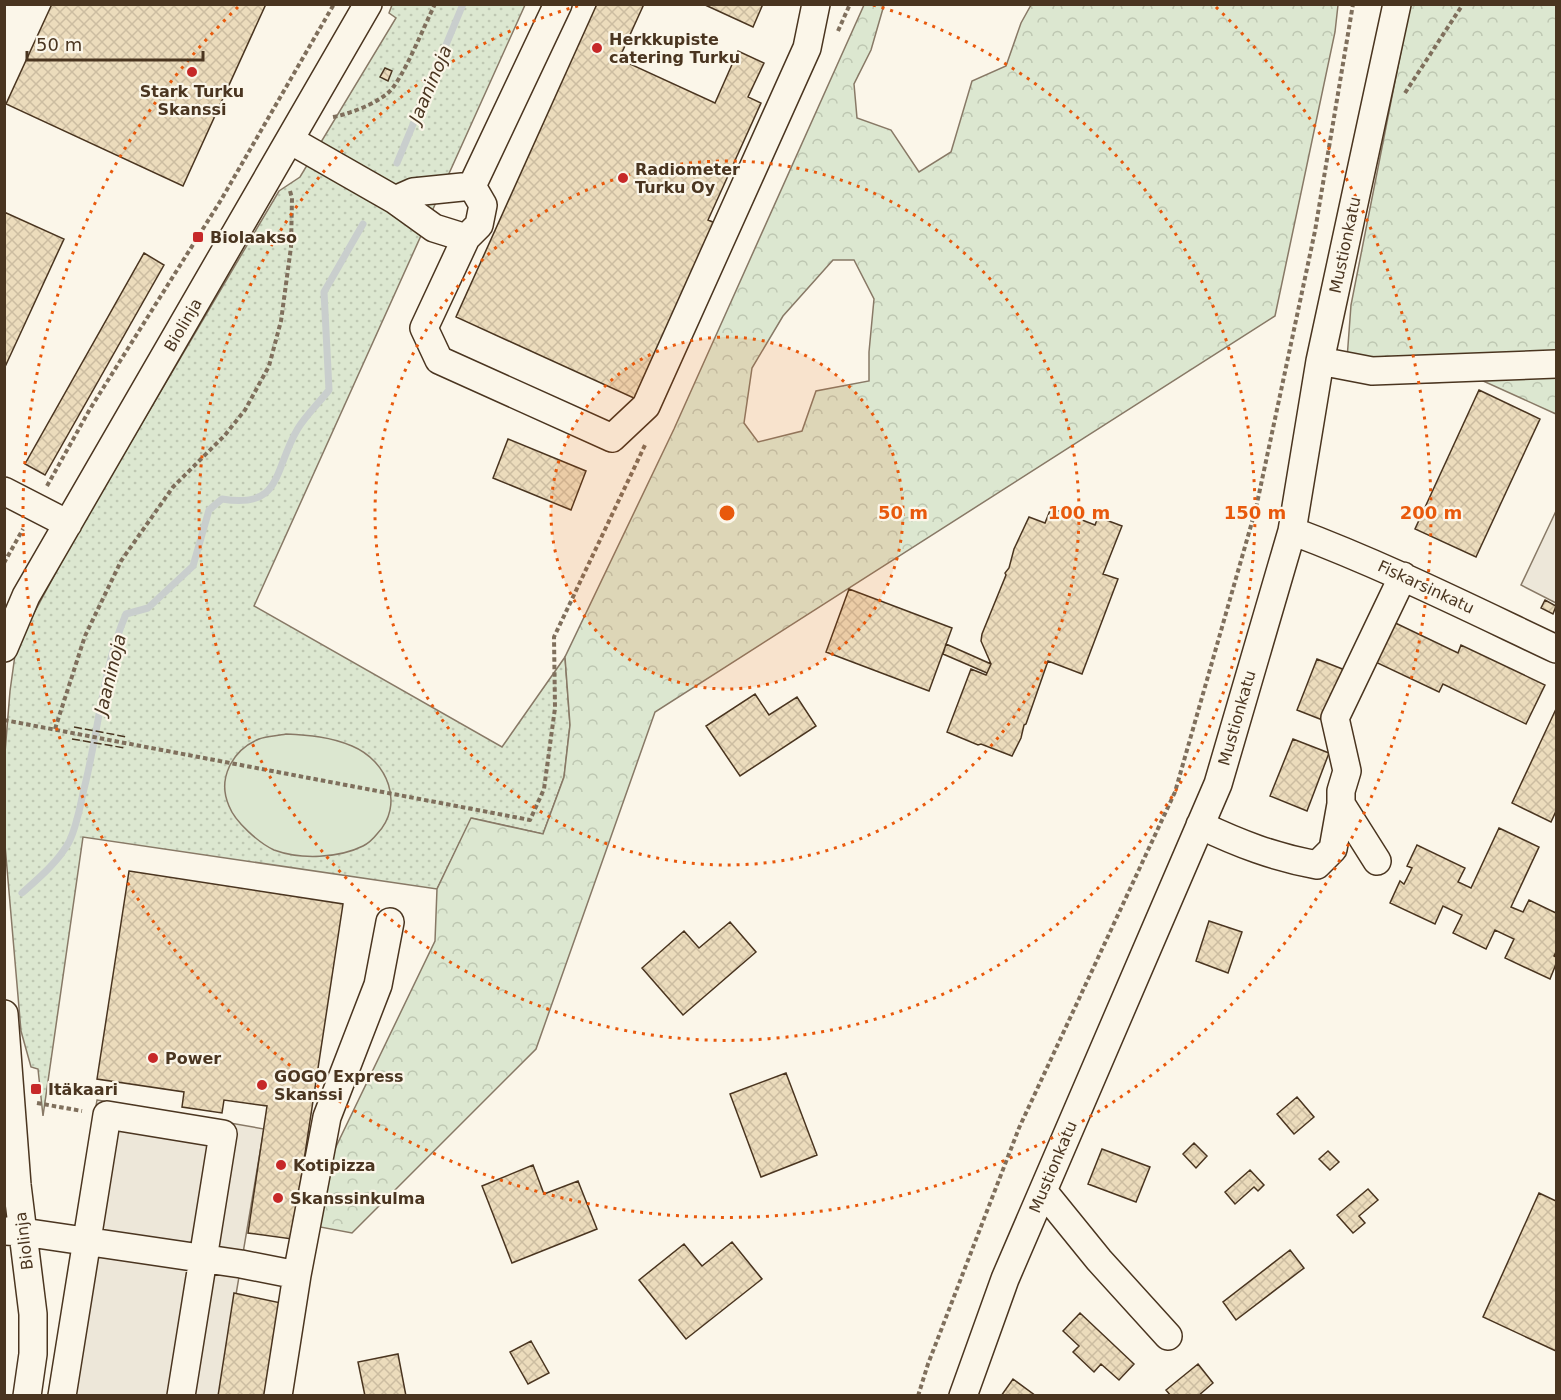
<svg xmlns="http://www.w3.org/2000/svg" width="1561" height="1400" font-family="'DejaVu Sans',sans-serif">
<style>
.grass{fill:url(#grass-dots);stroke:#887966;stroke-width:1.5}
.forest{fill:url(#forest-crowns);stroke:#887966;stroke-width:1.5;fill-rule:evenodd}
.garden{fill:#dce7d0;stroke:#887966;stroke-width:1.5}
.parking{fill:#ede7d9;stroke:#887966;stroke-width:1.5}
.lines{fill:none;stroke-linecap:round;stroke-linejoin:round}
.stream{stroke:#c9cecd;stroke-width:7}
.building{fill:url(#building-cross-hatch);stroke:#4a3520;stroke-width:1.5}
.minor-casing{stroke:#4a3520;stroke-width:30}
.path{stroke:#7f6f5c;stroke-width:4;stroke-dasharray:4.5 3;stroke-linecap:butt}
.minor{stroke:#fbf6e9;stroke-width:27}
.fence{stroke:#4a3520;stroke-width:1.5;stroke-dasharray:8 3;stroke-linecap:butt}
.ring{fill:none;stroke:#e8590c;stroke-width:3;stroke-dasharray:3 6}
.poi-dot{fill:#c62828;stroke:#fbf6e9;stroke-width:2}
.labels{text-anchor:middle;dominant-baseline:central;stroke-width:4.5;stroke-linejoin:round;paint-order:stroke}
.poi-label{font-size:16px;font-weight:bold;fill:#4a3520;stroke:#fbf6e9;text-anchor:start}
.street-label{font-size:16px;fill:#4a3520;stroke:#fbf6e9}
.water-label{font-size:18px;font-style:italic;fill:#4a3520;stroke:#fbf6e9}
.centre{fill:#e8590c;stroke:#fbf6e9;stroke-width:3}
.ring-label{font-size:18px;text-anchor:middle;font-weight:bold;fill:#e8590c;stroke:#fbf6e9;stroke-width:4.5;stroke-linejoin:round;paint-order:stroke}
</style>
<defs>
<pattern id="grass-dots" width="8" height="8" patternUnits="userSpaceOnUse" patternTransform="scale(1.5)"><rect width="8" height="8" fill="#dce7d0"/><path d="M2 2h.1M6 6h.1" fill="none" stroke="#bec7b2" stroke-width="1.8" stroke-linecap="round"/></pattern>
<pattern id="forest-crowns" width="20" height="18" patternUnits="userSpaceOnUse" patternTransform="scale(1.5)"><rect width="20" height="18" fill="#dce7d0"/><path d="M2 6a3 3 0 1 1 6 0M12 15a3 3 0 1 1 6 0" fill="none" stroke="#bec7b2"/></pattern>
<pattern id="building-cross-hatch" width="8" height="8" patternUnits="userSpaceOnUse" patternTransform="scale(1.5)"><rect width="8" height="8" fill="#ecdcbc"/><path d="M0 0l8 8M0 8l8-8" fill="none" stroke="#ccbda1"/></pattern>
</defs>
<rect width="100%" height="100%" fill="#fbf6e9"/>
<!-- grass -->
<path class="grass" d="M392 5H525L254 606 502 747 565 657 570 725 564 777 543 834 472 818 437 889 83 837 43 1116 38 1069 31 1067 21 1031 5 845 4 765 10 691 15 655 27 626 80 528 279 191 300 177 396 18 389 13Z"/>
<!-- forest -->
<path class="forest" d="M864 5H884L871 50 854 84 857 118 891 130 919 172 951 152 972 81 1006 66 1021 23 1031 5H1338L1335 32 1275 316 655 712 536 1049 352 1233 320 1227 332 1155 435 941 437 889 471 818 543 834 564 777 570 725 565 657 674 429ZM833 260H854L874 299 869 352V381L816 391 802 431 758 442 744 423 752 368 783 316Z
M1410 5H1556V414L1481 380 1428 383 1347 359 1351 305Z"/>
<!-- garden -->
<path class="garden" d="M286 734C309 735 331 737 352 746 388 761 405 805 377 834 373 839 369 843 363 846 339 858 301 860 274 850 259 843 235 822 229 806 217 779 232 750 259 739 267 736 277 736 286 734Z"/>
<!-- parking -->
<path class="parking" d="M1556 511V603L1521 585Z
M97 1100 264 1129 219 1395 48 1396Z"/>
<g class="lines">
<!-- stream -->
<path class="stream" d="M397 163 463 4
M22 893C39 878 58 862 69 842 77 826 80 806 84 789 99 730 102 670 126 614L148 608 193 566 209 510 222 499C282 509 273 472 297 430 305 416 319 403 329 390L324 292 363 224"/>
</g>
<!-- building -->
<path class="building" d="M52 4H266L183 186 6 104Z
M597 4H644L619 59 715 103 738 51 764 63 748 97 761 103 708 220 715 223 636 399 456 317Z
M703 4H763L753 27Z
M385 68 392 71 388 81 380 77Z
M4 212 64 239 4 369Z
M144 253 164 265 45 475 25 464Z
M1479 390 1540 419 1476 557 1415 529Z
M508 439 586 471 571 510 493 478Z
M1051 508 1095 525 1098 517 1122 526 1103 574 1118 579 1082 674 1048 661 1026 724 1024 725 1021 738 1012 756 981 744 978 745 947 732 971 669 986 675 987 673 991 664 981 641 982 634 1006 575 1005 573 1009 568 1014 549 1029 517 1045 523Z
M849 589 952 628 929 691 826 652Z
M1545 600 1556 606 1553 614 1541 608Z
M1387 619 1458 653 1461 645 1545 685 1526 724 1443 684 1439 692 1369 659Z
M946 644 991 664 987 673 943 654Z
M1317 659 1350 672 1330 723 1297 710Z
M755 694 769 715 797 697 816 726 740 776 706 726Z
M1556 709V811L1551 822 1512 803Z
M1293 739 1329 753 1307 811 1270 796Z
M1499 828 1539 847 1511 907 1523 912 1529 900 1556 913V952L1554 956 1556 957V964L1550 979 1505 958 1514 939 1495 930 1486 949 1453 933 1462 915 1443 906 1435 924 1390 903 1400 881 1404 884 1412 868 1407 866 1417 845 1465 868 1458 882 1471 888Z
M129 871 343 904 292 1239 248 1233 267 1106 224 1100 222 1113 182 1107 184 1092 97 1079Z
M1209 921 1242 932 1228 973 1196 961Z
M730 922 756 952 683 1015 642 968 684 931 699 948Z
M786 1073 817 1155 761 1177 730 1094Z
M1297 1097 1314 1117 1294 1134 1277 1114Z
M1194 1143 1207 1156 1196 1168 1183 1154Z
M1102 1149 1150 1167 1136 1202 1088 1184Z
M1328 1151 1339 1162 1330 1170 1319 1159Z
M533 1165 544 1194 578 1181 597 1229 512 1263 482 1186Z
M1250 1170 1264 1185 1258 1191 1254 1187 1235 1204 1225 1192Z
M1368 1189 1378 1200 1359 1216 1365 1223 1353 1233 1337 1215Z
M1539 1193 1556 1201V1351L1483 1317Z
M732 1242 762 1279 686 1339 639 1280 684 1244 702 1266Z
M1290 1250 1304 1268 1236 1320 1223 1302Z
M234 1293 281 1303 265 1396H218Z
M1080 1313 1134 1364 1119 1380 1101 1364 1094 1372 1073 1352 1079 1346 1063 1331Z
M531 1341 549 1373 528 1384 510 1352Z
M398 1354 406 1396H365L358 1362Z
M1198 1364 1213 1383 1198 1396H1171L1166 1390Z
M1013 1379 1036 1396H1001Z"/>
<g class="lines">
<defs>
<path id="minor" d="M558 4 472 186 483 205 479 225 466 238 424 328 439 360 612 438 646 406 807 48 816 4
M290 140 395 200 434 228 466 238
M395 200 413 192 472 186
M1320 361 1372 371 1556 364
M4 491 68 524
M1292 531C1383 565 1469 608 1556 649
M4 648 26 596 368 4
M1200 825C1240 844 1274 857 1317 865L1333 849 1341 804
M1377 861 1341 804V791L1347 771 1335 718 1403 576
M4 1014 17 1185 33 1314V1354L27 1396
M1043 1191 1099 1260 1168 1336
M5 1231 23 1232 241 1264 297 1275
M62 1396 107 1115 223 1134 181 1396
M278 1396 297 1275 327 1117 378 985 390 922
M963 1396 1005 1279 1218 784 1292 531 1320 361 1397 4"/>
</defs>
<!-- minor casing -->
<use href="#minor" class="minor-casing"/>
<!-- path -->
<path class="path" d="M838 31 850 4
M1405 93 1463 4
M333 117C349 114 376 104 389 92 403 79 425 24 435 4
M47 486 90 409 221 200 334 4
M4 563 23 529
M4 720 530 820 544 789 555 708 554 637 646 443
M55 729 85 636 121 561 173 487 225 435 245 410 269 366 281 321 291 247 292 198 290 191
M37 1103 82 1111
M918 1396 928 1364 1019 1128 1175 792 1256 508 1315 231 1353 4"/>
<!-- minor -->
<use href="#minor" class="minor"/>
<!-- fence -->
<path class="fence" d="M74 727 127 737
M72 739 125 748"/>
</g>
<!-- distance rings -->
<circle cx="727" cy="513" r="176" fill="#e8590c" fill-opacity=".12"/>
<g class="ring">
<circle cx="727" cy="513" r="176"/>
<circle cx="727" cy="513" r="352"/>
<path d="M873 5A528 528 0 1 1 581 5"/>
<path d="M1216 7A704 704 0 1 1 238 7"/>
</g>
<!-- markers -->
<g class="poi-dot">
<circle cx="597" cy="48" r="6"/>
<circle cx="192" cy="72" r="6"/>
<circle cx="623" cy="178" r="6"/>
<rect x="192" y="231" width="12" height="12" rx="3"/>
<circle cx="153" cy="1058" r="6"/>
<circle cx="262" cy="1085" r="6"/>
<rect x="30" y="1083" width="12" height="12" rx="3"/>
<circle cx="281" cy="1165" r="6"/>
<circle cx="278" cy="1198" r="6"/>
</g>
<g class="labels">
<!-- poi labels -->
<g class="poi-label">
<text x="609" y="39">Herkkupiste<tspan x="609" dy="18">catering Turku</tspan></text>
<text x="192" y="91" text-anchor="middle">Stark Turku<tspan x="192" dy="18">Skanssi</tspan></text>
<text x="635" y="169">Radiometer<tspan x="635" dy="18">Turku Oy</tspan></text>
<text x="210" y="237">Biolaakso</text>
<text x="165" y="1058">Power</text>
<text x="274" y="1076">GOGO Express<tspan x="274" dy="18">Skanssi</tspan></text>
<text x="48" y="1089">Itäkaari</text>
<text x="293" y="1165">Kotipizza</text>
<text x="290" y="1198">Skanssinkulma</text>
</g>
<!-- street labels -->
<g class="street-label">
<text transform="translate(1345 245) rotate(-78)">Mustionkatu</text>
<text transform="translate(183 325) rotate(-60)">Biolinja</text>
<text transform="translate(1426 587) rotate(25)">Fiskarsinkatu</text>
<text transform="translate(1237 718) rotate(-74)">Mustionkatu</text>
<text transform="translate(1053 1167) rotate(-67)">Mustionkatu</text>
<text transform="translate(24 1241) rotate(-97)">Biolinja</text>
</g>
<!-- water labels -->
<g class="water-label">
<text transform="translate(430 84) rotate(-67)">Jaaninoja</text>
<text transform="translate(110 674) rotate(-76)">Jaaninoja</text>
</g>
</g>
<circle cx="727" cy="513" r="9" class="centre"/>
<g class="ring-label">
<text x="903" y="519">50 m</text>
<text x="1079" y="519">100 m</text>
<text x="1255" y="519">150 m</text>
<text x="1431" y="519">200 m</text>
</g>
<!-- border -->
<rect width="1561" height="1400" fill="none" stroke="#4a3520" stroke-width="12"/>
<!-- scale -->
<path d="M27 51v9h176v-9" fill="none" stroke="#4a3520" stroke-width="3"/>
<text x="36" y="51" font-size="18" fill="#4a3520" stroke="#fbf6e9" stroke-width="4.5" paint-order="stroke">50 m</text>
</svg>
